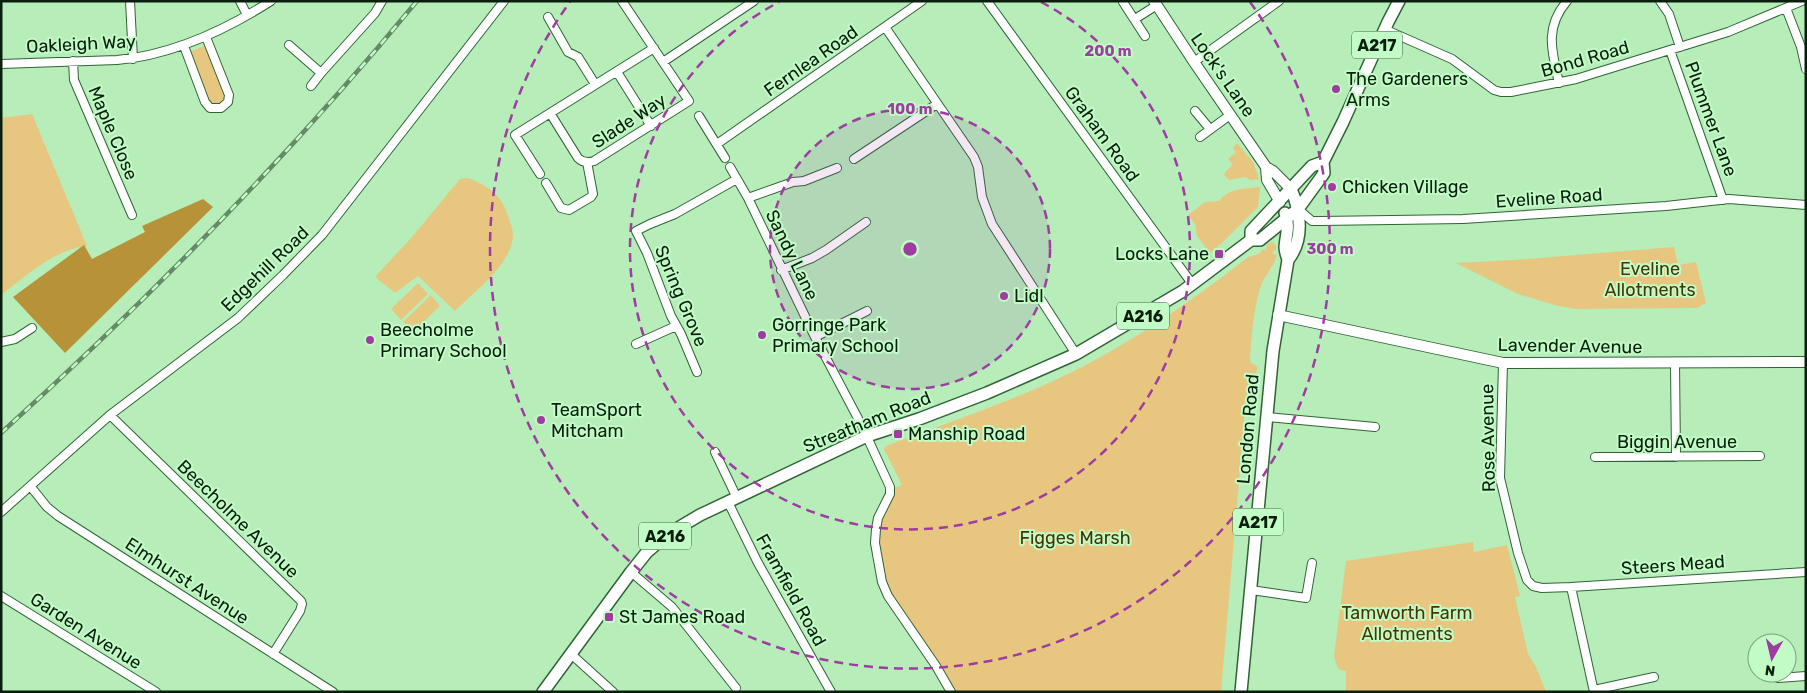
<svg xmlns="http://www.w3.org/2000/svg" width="1807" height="693" font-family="Rubik,sans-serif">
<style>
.green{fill:#e7c780}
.forest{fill:#b79238}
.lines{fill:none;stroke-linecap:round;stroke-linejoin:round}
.street-casing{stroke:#306437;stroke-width:10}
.secondary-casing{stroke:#306437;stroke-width:12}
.primary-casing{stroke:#306437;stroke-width:14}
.street{stroke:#fff;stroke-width:8}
.secondary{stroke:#fff;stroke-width:10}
.primary{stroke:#fff;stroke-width:11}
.rail-casing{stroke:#648a67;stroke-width:4.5}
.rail{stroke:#c2fbc6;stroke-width:2.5;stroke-dasharray:8;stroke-linecap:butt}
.ring{fill:none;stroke:#9f3ca2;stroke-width:2.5;stroke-dasharray:9 6}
.poi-dot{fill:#9f3ca2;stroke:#c2fbc6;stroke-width:2}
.labels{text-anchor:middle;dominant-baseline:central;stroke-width:4;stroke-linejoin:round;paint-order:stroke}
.shield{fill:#c2fbc6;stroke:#406044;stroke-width:1}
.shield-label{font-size:16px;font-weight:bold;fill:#091e0c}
.street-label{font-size:18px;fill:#091e0c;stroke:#c2fbc6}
.poi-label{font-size:18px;fill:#091e0c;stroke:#c2fbc6;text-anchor:start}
.park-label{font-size:18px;fill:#473400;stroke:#c2fbc6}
.centre{fill:#9f3ca2;stroke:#c2fbc6;stroke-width:2.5}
.ring-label{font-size:15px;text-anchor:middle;font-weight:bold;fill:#9f3ca2;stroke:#c2fbc6;stroke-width:4;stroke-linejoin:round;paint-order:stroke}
</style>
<rect width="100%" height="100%" fill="#b6edb9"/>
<!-- green -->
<path class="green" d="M206 45 225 95V100L217 105 209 103 190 52Z
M32 114 87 246C55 249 26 276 1 295V118Z
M1237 143 1253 162 1259 179 1251 180 1245 177 1229 180 1224 175 1226 171 1233 165 1228 159 1236 152 1233 148Z
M468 178C486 185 501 194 507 213 509 220 513 228 513 235 513 263 473 293 455 311L418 276 395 293 375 277 412 237 460 179Z
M1260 187 1258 207 1222 243 1210 253 1197 236 1195 224 1188 215 1205 202 1219 201C1229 188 1244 189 1260 187Z
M1272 242 1276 246V249L1272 253 1277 255C1273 267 1267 273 1262 283 1254 302 1251 341 1250 362L1258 367 1246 399 1221 692H955L950 681 892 594C883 575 874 546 880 524 884 512 895 501 894 488L902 485 884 449 886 446C947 423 1011 402 1070 373 1131 343 1195 299 1248 257L1259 254 1263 249 1266 251 1267 244Z
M1674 247 1678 265 1696 262 1706 303 1697 308 1576 309 1558 306 1518 294 1456 263 1514 260Z
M418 283 428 294 401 320 391 309Z
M431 295 440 306 413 332 403 322Z
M1473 542 1474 552 1507 545 1520 596 1515 597 1528 654 1536 667 1546 692H1346V671L1338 669 1334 656 1346 561Z"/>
<!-- forest -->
<path class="forest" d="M203 199 213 207 65 353 13 297 84 245 92 259 145 232 142 226Z"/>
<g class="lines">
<defs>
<path id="street" d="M130 1 133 59
M240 1 247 15
M987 1 1193 285
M1660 1 1669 14 1680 47
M1123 2 1145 36
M1786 8 1801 47 1806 69
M548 17 568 52 578 57 595 84
M1135 19 1157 5
M885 27 974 157 978 167 982 197 992 224 1076 354
M1384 29 1452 59 1494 90 1501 92H1511L1576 79 1728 32 1802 1
M289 45 321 73 375 13 382 1
M184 46 205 102 210 108H221L228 102 229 95 206 37
M1670 50 1723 200
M73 61 74 80 132 215
M663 62 754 1
M1194 62 1279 1
M1 64 117 60C172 55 224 31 271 1
M617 72 651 126
M1559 83C1552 52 1544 28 1567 1
M311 86 321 73
M1195 111 1210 129
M550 113 578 158C583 163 588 163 594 161L689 101 622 1
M699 116 725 158
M1200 137 1230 115
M717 144 922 1
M854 159 937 104
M730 167 748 198 815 337 862 426 890 487V494L878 518 876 529 875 543 882 582 888 596 936 666 951 692
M540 174 515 135C561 106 607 77 654 48
M546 183 561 208 569 210 591 197 593 194 587 162
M748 198 793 182 804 181 837 168
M1298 209 1312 221H1320L1463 219 1666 206 1729 199 1806 205
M781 270 812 258 826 250 866 222
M815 337 867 311
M1 342 15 339 32 328
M636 344 676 326
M1503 363 1500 478 1518 553 1527 580 1533 586 1542 588 1571 587 1806 572
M1675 363 1676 457
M697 372 681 334 671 316 647 253 636 231 650 224 675 214 737 179
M110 415 301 601 302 604 300 611 273 654
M1267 417 1375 427
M715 452 737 498
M1595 457 1760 456
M31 487 47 507 58 516 333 692
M728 502 758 563 831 692
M1 512 110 415 238 318 283 275 322 235 504 1
M631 572 672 607 736 688
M1571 587 1594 692
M1251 590 1306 598 1312 563
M1 596 156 692
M571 654 613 692
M1778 678 1806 676
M1594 690 1654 677"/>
<path id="secondary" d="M1154 1 1194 62 1266 167 1273 171 1291 189
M1266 167 1267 180 1280 202
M1278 315 1503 363 1806 362"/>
<path id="primary" d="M1285 213C1290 225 1286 235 1285 247 1285 252 1287 256 1288 260
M1251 240V231L1312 166 1323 162
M543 692 631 572 647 552 668 534 700 515 867 436 919 419 987 393 1076 354 1183 291 1251 240H1260L1298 209 1322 176 1324 173 1323 162 1343 122 1388 22 1399 1
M1241 692 1273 351 1288 260C1304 240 1301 212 1291 189"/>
</defs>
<!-- street casing -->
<use href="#street" class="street-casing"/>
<!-- secondary casing -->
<use href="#secondary" class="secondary-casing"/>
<!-- primary casing -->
<use href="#primary" class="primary-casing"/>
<!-- street -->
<use href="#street" class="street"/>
<!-- secondary -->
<use href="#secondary" class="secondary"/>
<!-- primary -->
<use href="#primary" class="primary"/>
<defs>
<path id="rail" d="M1 433C149 299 290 155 417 1"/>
</defs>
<!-- rail casing -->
<use href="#rail" class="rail-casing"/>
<!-- rail -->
<use href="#rail" class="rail"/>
</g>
<!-- distance rings -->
<circle cx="910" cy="249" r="140" fill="#9f3ca2" fill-opacity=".12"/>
<g class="ring">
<circle cx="910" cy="249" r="140"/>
<path d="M1041 2A280 280 0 1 1 779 2"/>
<path d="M1250 2A420 420 0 1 1 570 2"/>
</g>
<!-- markers -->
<g class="poi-dot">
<circle cx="1336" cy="89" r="5"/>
<circle cx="1332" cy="187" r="5"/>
<rect x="1214" y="249" width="10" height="10" rx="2.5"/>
<circle cx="1004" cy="296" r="5"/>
<circle cx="762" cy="335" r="5"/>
<circle cx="370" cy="340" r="5"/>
<circle cx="541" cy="420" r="5"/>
<rect x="893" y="429" width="10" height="10" rx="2.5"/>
<rect x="604" y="612" width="10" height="10" rx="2.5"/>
</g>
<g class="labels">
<!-- shield labels -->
<g class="shield">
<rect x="1352" y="31.5" width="50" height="27" rx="4"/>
<rect x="1117" y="302.5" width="52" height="27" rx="4"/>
<rect x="1233" y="508.5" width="50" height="27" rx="4"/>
<rect x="639" y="522.5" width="52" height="27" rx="4"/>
</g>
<g class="shield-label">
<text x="1377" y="45">A217</text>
<text x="1143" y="316">A216</text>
<text x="1258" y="522">A217</text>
<text x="665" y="536">A216</text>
</g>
<!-- street labels -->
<g class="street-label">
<text transform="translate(81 44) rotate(-3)">Oakleigh Way</text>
<text transform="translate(1585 59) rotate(-16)">Bond Road</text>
<text transform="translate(811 61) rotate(-35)">Fernlea Road</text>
<text transform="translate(1223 75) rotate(55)">Lock's Lane</text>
<text transform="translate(1711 119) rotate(70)">Plummer Lane</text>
<text transform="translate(629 121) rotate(-33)">Slade Way</text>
<text transform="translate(113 133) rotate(67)">Maple Close</text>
<text transform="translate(1102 134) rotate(54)">Graham Road</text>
<text transform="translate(1549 198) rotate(-4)">Eveline Road</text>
<text transform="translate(792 255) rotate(64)">Sandy Lane</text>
<text transform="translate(265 269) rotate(-44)">Edgehill Road</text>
<text transform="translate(681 296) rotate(67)">Spring Grove</text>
<text transform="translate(1570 346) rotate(1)">Lavender Avenue</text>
<text transform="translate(867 422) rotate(-22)">Streatham Road</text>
<text transform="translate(1248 429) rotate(-85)">London Road</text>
<text transform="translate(1488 438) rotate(-91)">Rose Avenue</text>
<text x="1677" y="442">Biggin Avenue</text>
<text transform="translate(238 519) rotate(44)">Beecholme Avenue</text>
<text transform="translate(1673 565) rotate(-4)">Steers Mead</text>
<text transform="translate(187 581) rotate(33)">Elmhurst Avenue</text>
<text transform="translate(791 590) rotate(61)">Framfield Road</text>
<text transform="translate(86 631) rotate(32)">Garden Avenue</text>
</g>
<!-- poi labels -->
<g class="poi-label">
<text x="1346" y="79">The Gardeners<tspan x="1346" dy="21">Arms</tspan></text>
<text x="1342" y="187">Chicken Village</text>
<text x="1209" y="254" text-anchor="end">Locks Lane</text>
<text x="1014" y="296">Lidl</text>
<text x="772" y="325">Gorringe Park<tspan x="772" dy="21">Primary School</tspan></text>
<text x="380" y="330">Beecholme<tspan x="380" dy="21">Primary School</tspan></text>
<text x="551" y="410">TeamSport<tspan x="551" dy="21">Mitcham</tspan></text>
<text x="908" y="434">Manship Road</text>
<text x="619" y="617">St James Road</text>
</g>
<!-- park labels -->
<g class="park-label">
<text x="1650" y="269">Eveline<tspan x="1650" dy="21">Allotments</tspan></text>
<text x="1075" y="538">Figges Marsh</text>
<text x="1407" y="613">Tamworth Farm<tspan x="1407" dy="21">Allotments</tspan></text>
</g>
</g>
<circle cx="910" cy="249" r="8" class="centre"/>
<g class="ring-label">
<text x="1108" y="56">200 m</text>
<text x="910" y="114">100 m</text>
<text x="1330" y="254">300 m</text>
</g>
<!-- border -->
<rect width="1807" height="693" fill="none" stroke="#091e0c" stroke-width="5"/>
<!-- north arrow -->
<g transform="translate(1772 658) rotate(188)"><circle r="24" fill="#c2fbc6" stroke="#78a37c"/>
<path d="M0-4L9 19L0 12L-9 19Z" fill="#9f3ca2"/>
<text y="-8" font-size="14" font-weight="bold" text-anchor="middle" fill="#091e0c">N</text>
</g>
</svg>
